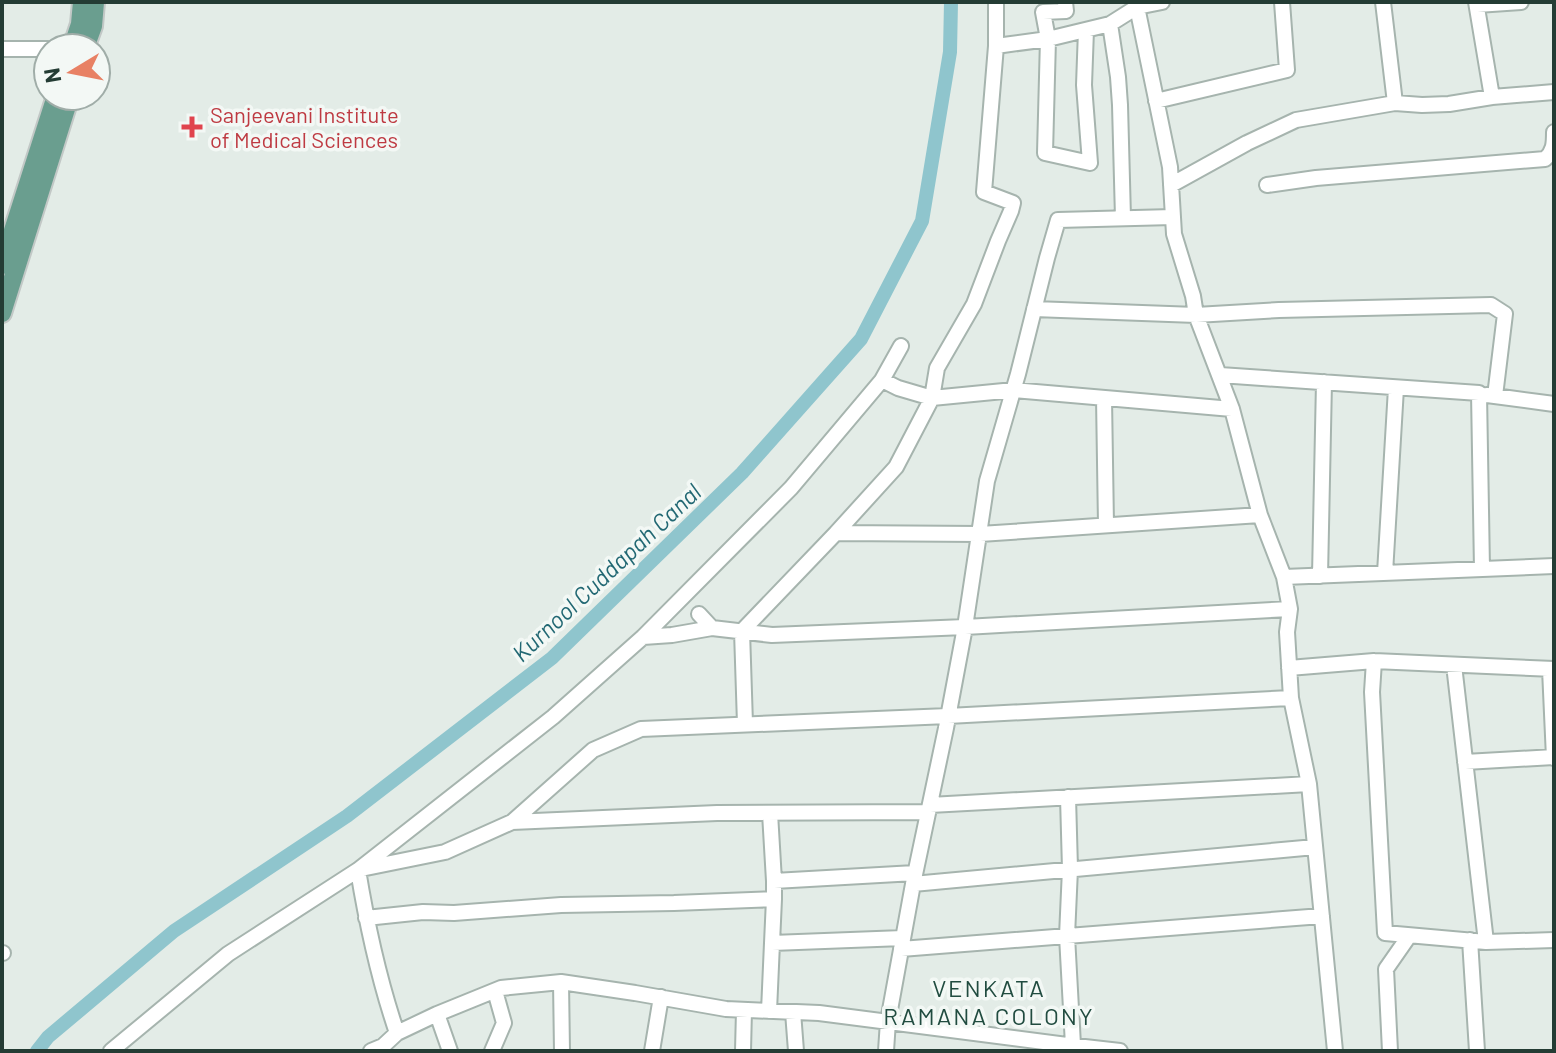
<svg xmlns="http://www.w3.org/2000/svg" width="1556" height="1053" font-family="Barlow,sans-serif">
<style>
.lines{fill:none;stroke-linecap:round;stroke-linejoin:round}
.canal{stroke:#8fc5cd;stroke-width:14}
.minor-casing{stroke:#a6b4ae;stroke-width:18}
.major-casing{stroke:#c2c8c6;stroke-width:22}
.minor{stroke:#fff;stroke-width:14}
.major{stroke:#6a9e8f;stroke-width:18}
.health-dot{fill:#e0444e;stroke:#f3f8f5;stroke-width:3}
.labels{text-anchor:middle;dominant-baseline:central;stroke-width:7;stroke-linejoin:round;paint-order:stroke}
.health-label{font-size:22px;fill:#be3a42;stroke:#f3f8f5;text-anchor:start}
.water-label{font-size:24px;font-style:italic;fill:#226873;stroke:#f3f8f5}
.neighbourhood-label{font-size:24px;letter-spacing:2px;fill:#214c40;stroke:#f3f8f5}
</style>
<rect width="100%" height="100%" fill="#e3ece7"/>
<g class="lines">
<!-- canal -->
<path class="canal" d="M37 1051 48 1037 174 931 347 816 552 658 742 473 861 339 922 221 950 52 951 2"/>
<defs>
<path id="minor" d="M1065 2 1066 11 1043 12 1048 39 1045 153 1090 163 1084 85 1086 30
M1136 2 1170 167 1174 234 1193 296 1196 315 1232 409 1260 515 1284 577 1290 609 1287 632 1291 698 1309 784 1335 1051
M1383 2 1395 103
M1476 2 1492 97
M1477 5 1521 2
M1110 24 1118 77 1120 105 1123 218
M996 46 1048 39 1110 24 1137 7 1162 2
M2 49H48
M1156 101 1287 70 1282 2
M1171 185 1247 143 1296 120 1395 103 1422 105 1449 104 1492 97 1554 92
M1267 185 1316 178 1545 159C1554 151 1554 143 1554 132
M1034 309 1196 315 1279 310 1491 305 1505 314 1495 396
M1220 375 1479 393 1482 569
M882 380 898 388 932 398 937 368 974 304 998 241 1011 211 1013 203 984 192 996 46V2
M1487 395 1554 404
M1104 398 1106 525
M836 533 896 467 932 398 1014 390 1232 409
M1385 573 1396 388
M1320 576 1324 382
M1284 577 1554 566
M699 614 712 628 772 635 965 627 1290 609
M643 637 672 635 712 628
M1374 661 1372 692 1385 933 1486 942 1454 665
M1289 668 1374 661 1554 669
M1550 669 1554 758
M745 724 742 631 836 533 980 534 1260 515
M1465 762 1554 757
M1068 797 1070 869 1067 936 1073 1045
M930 805 1309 784
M770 813 774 881
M512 822 593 750 641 729 948 716 1291 698
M361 869 445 852 512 822 717 813 928 812
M358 870C367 925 379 980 397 1033
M913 884 1315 847
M366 918 423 912 454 913 561 905 674 903 774 899V881L915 873
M1470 940 1477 1051
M1486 942 1554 940
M772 943 774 899
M901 949 1322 916
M2 953H3
M561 982 562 1051
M769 1011 772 943 903 938
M793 1012 796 1051
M437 1014 450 1051
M1067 1047V1045L1120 1051
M111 1051 228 954 358 870 553 717 643 637 791 488 882 380 901 346
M371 1051 383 1046 397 1033 437 1014 501 988 561 982 635 993 726 1009 819 1013 1067 1045
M492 1051 504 1023 495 991
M652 1051 661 997
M743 1051 744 1010
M886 1051 888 1021 913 884 946 728 965 627 987 481 1018 374 1047 258 1058 220 1173 217
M1390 1051 1386 969 1409 936"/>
<path id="major" d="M72 48 80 24 82 2
M85 48 93 26 95 2
M2 265 56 96
M2 313 70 96"/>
</defs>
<!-- minor casing -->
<use href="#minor" class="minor-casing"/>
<!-- major casing -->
<use href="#major" class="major-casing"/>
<!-- minor -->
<use href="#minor" class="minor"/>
<!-- major -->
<use href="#major" class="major"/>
</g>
<!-- markers -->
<path class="health-dot" d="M188 115h8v8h8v8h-8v8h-8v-8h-8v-8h8z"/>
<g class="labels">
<!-- health labels -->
<g class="health-label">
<text x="210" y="114">Sanjeevani Institute<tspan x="210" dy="25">of Medical Sciences</tspan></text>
</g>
<!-- water labels -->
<g class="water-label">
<text transform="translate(606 572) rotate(-43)">Kurnool Cuddapah Canal</text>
</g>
<!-- neighbourhood labels -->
<g class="neighbourhood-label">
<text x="989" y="987">VENKATA<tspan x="989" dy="28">RAMANA COLONY</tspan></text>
</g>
</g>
<!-- border -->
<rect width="1556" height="1053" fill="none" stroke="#243c34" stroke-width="8"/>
<!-- north arrow -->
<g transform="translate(72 72) rotate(260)"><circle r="38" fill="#f3f8f5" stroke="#a0ada8" stroke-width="2"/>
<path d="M0-6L14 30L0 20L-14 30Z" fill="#e88164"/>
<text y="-12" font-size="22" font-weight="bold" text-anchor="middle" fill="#243c34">N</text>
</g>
</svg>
